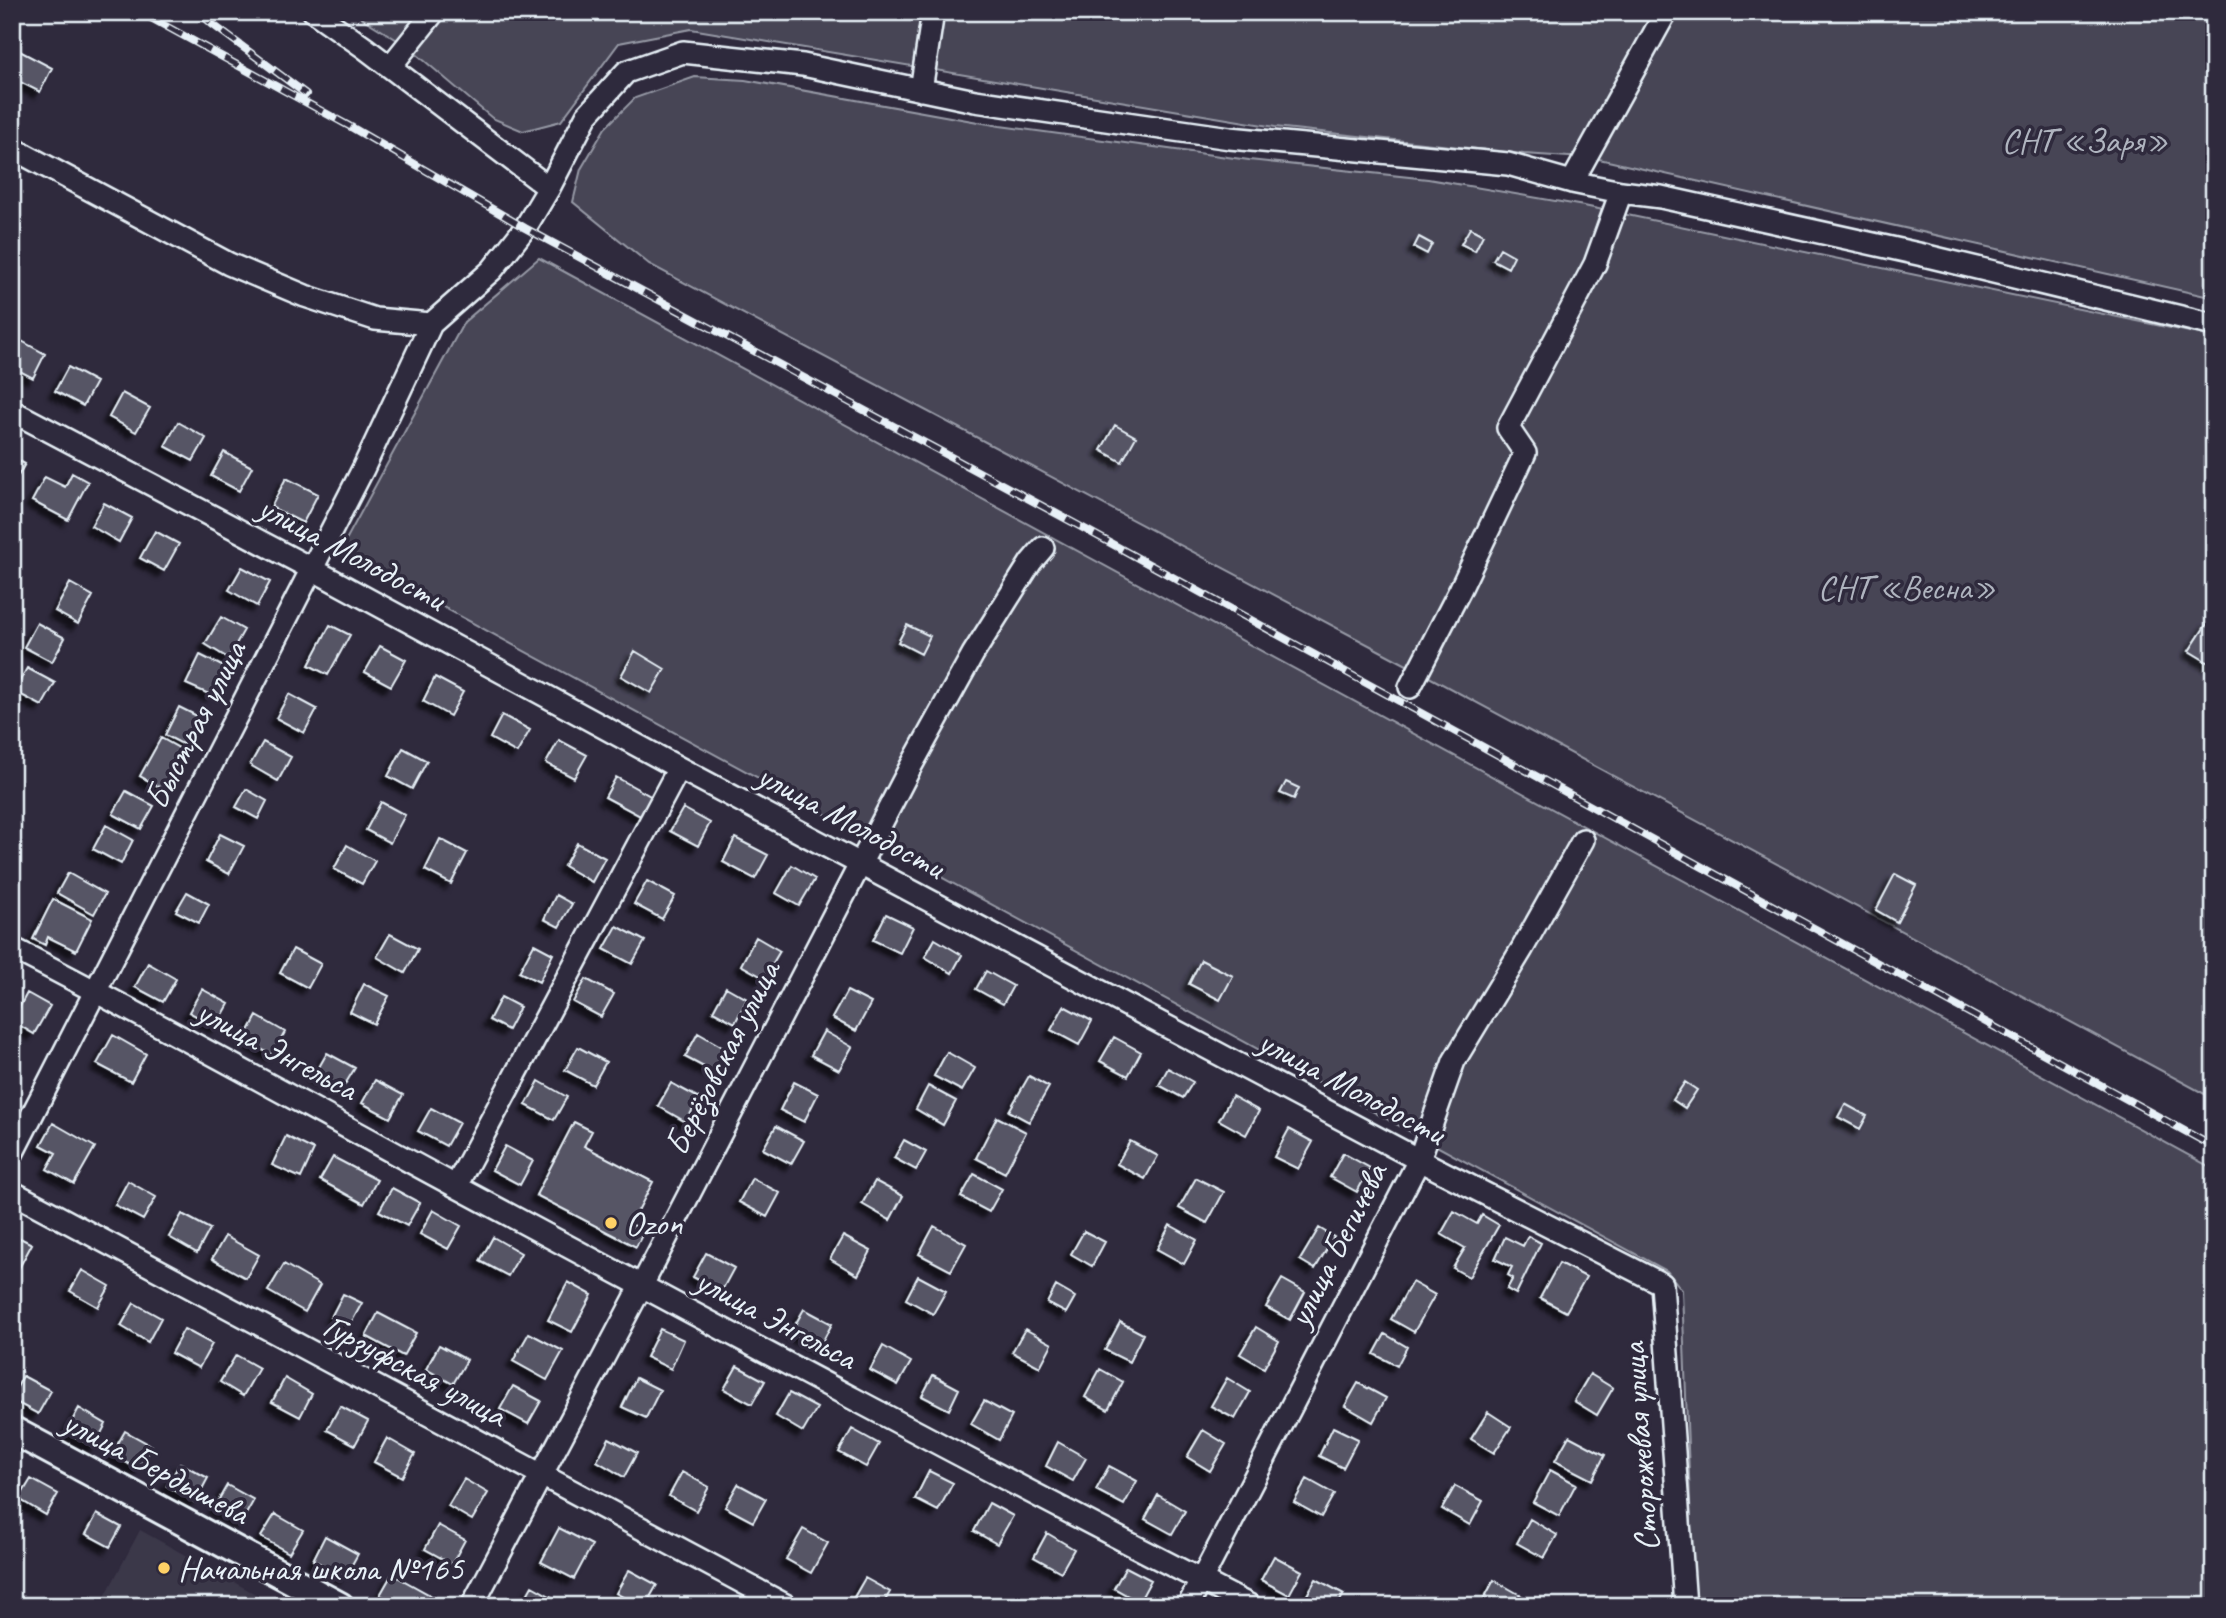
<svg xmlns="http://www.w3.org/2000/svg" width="2226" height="1618" font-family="Caveat,sans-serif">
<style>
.built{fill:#3b3749}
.green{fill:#464455;stroke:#979aa6;stroke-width:2}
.building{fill:#575565;stroke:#e8f1f8;stroke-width:2;filter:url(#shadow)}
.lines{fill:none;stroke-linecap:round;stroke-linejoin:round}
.minor-casing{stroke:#e8f1f8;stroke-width:26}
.tertiary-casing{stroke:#e8f1f8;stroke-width:32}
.minor{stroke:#2f2a3d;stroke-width:21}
.tertiary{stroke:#2f2a3d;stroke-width:26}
.rail-casing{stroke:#e8f1f8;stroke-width:8}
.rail{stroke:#2f2a3d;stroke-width:5;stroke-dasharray:16;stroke-linecap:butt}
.poi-dot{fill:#ffd166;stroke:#2f2a3d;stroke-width:2.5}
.labels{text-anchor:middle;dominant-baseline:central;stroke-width:7;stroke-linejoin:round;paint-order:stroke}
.park-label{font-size:35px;fill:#afb4bf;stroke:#2f2a3d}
.street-label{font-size:35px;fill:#e8f1f8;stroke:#2f2a3d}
.poi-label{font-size:35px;fill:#e8f1f8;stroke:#2f2a3d;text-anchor:start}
</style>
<defs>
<filter id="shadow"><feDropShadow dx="-6" dy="6" stdDeviation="2" flood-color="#0009"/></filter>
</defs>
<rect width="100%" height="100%" fill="#2f2a3d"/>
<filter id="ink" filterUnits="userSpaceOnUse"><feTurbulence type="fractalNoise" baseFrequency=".0143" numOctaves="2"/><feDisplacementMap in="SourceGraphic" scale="14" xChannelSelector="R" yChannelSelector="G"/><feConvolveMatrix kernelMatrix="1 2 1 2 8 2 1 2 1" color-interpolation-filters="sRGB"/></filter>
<g filter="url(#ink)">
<!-- built -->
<path class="built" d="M140 1530 277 1606H100Z"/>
<!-- green -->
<path class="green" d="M352 12H2214V298L1599 159 1524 154 1275 127 691 29 619 43 561 121 523 131 492 118 407 46Z
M695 77 745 80 1000 126 1249 160 1428 179 1584 206 2214 337V1099L1403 663 649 264 573 202 581 169 605 128 635 98Z
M539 258 2214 1169V1606H1694L1682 1290 1667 1271 340 551 464 322Z"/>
<!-- building -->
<path class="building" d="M12 47 52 68 40 92 12 78Z
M1470 228 1483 235 1475 251 1461 244Z
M1419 237 1432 244 1427 254 1414 247Z
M1500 248 1514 256 1508 268 1493 260Z
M18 339 45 354 33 378 12 367V349Z
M68 367 96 382 83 406 55 391Z
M122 393 150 408 136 432 109 417Z
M178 422 206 438 193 461 165 446Z
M1115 425 1136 437 1122 462 1101 450Z
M224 452 252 467 239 491 211 476Z
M12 457 25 464 12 486Z
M72 473 88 482 68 520 32 501 45 477 65 487Z
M286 478 318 494 303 523 271 507Z
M104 503 132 518 119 542 91 526Z
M155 531 179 544 164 571 140 558Z
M242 567 270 582 257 606 229 590Z
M70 583 93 596 78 624 55 611Z
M221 617 244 630 228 658 205 644Z
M2208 622 2214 626V666L2189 651Z
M37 623 65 638 52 662 24 647Z
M330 625 350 635 328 675 309 665Z
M907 625 930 636 921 654 898 642Z
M380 646 406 660 391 686 365 672Z
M635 651 665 669 651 693 621 676Z
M200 655 224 667 211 695 186 684Z
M27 668 55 683 42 706 14 691Z
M435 677 463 692 450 716 423 701Z
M289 694 317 709 304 733 276 718Z
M179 707 203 719 188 747 165 735Z
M502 715 530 730 517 753 490 738Z
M161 738 184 751 163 789 140 776Z
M559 740 587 755 574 778 546 763Z
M263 742 291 757 278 781 250 765Z
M403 748 427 761 412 789 388 776Z
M616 777 652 797 642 817 605 797Z
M1286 782 1299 788 1294 799 1280 793Z
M246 789 267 801 258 819 236 807Z
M126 791 154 806 141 829 113 814Z
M381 802 405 815 390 843 366 830Z
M683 808 710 823 698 846 670 831Z
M106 825 133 840 121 864 93 849Z
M220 834 244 846 229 874 206 862Z
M735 838 768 855 755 879 723 862Z
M440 839 467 853 451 884 425 870Z
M577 843 605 858 592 882 564 866Z
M347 845 375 861 362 884 334 869Z
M792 865 815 879 799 906 776 893Z
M68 873 105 894 94 914 57 893Z
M1895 874 1916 885 1897 922 1876 910Z
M647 881 675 896 662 919 634 904Z
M187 892 209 904 199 923 176 911Z
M556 895 572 904 559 927 544 919Z
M53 899 92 919 76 951 48 937 45 945 33 939Z
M886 914 913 927 900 953 873 940Z
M617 926 645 941 632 964 604 949Z
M390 934 418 949 405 973 377 957Z
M756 937 780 951 764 978 741 965Z
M935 939 962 955 952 973 925 957Z
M534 944 553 954 539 982 519 972Z
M293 949 321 964 308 988 280 973Z
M1201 960 1233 976 1220 1000 1189 984Z
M148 963 176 979 163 1002 135 987Z
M986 971 1013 986 1003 1004 976 989Z
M586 979 614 994 601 1017 573 1002Z
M364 984 389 996 374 1024 350 1012Z
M726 987 747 999 735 1023 713 1011Z
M202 989 229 1004 216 1027 189 1012Z
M847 991 871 1003 856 1031 832 1018Z
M27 993 50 1006 34 1034 12 1021Z
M501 997 520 1007 508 1030 489 1020Z
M1064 1006 1092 1021 1079 1045 1051 1030Z
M257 1016 285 1032 272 1055 244 1040Z
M824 1031 852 1047 839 1070 811 1055Z
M698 1033 726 1049 713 1072 685 1057Z
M113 1035 146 1054 131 1082 97 1064Z
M1114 1037 1141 1052 1128 1076 1100 1061Z
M578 1047 606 1062 593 1085 565 1070Z
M947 1052 975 1068 962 1091 934 1076Z
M327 1053 355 1068 341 1091 314 1076Z
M1168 1068 1193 1082 1183 1098 1159 1085Z
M1029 1076 1049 1087 1029 1122 1009 1111Z
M375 1080 403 1095 390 1118 362 1103Z
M539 1081 567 1097 554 1120 526 1105Z
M794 1082 818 1094 804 1122 780 1110Z
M1685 1082 1697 1090 1685 1108 1673 1100Z
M671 1083 699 1098 686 1122 658 1106Z
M928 1086 956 1101 943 1125 916 1109Z
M1232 1096 1259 1111 1246 1135 1219 1120Z
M1845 1104 1867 1116 1860 1129 1838 1117Z
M431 1108 459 1123 446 1146 418 1131Z
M997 1117 1026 1132 1005 1173 976 1158Z
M574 1122 592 1131 584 1146 653 1182 631 1224 644 1231 636 1247 536 1195Z
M53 1123 95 1147 74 1184 47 1169 56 1153 41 1145Z
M776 1126 804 1141 791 1164 763 1149Z
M1289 1129 1313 1142 1298 1169 1274 1157Z
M286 1136 314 1150 301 1178 272 1165Z
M904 1140 926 1152 916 1170 894 1158Z
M1130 1141 1158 1156 1145 1179 1117 1164Z
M505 1146 533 1161 520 1185 492 1170Z
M1343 1153 1370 1168 1357 1192 1330 1177Z
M333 1157 377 1180 364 1204 320 1180Z
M974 1174 1002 1189 989 1212 961 1197Z
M752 1178 780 1193 767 1217 739 1202Z
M1196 1178 1224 1192 1207 1223 1179 1208Z
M128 1181 156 1197 143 1220 115 1205Z
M875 1181 903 1196 890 1220 862 1204Z
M392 1188 420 1203 407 1226 379 1211Z
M433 1210 461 1226 448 1249 420 1234Z
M1454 1211 1477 1224 1482 1215 1499 1225 1469 1277 1453 1268 1465 1248 1441 1234Z
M182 1214 210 1229 197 1253 169 1237Z
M1170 1225 1197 1240 1184 1264 1157 1249Z
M934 1226 966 1244 951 1271 919 1254Z
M1319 1228 1334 1237 1315 1269 1300 1260Z
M1084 1231 1105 1242 1092 1266 1071 1254Z
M12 1234 32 1244 19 1268 12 1264Z
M225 1236 259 1255 246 1278 212 1259Z
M843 1236 871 1251 858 1275 830 1259Z
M1528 1236 1541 1243 1516 1294 1507 1289 1513 1278 1508 1275 1512 1267 1495 1259 1505 1237 1523 1246Z
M493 1237 521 1253 508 1276 480 1261Z
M706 1253 734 1268 721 1292 693 1277Z
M1559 1263 1586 1277 1566 1312 1540 1298Z
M284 1264 320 1285 305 1312 268 1291Z
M82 1270 110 1286 98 1307 70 1291Z
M918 1276 946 1291 933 1314 906 1299Z
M1282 1279 1305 1292 1290 1320 1266 1307Z
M568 1282 592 1295 572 1332 548 1320Z
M1412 1282 1435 1295 1414 1332 1391 1319Z
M1056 1286 1075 1297 1066 1313 1047 1303Z
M343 1294 362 1303 349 1327 331 1317Z
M134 1303 161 1318 148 1342 121 1326Z
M804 1309 832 1324 819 1348 791 1332Z
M378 1313 416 1333 403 1356 366 1336Z
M1120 1322 1143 1334 1129 1362 1105 1350Z
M1256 1327 1279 1341 1264 1368 1240 1354Z
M184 1329 212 1344 199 1368 171 1353Z
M660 1329 684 1340 671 1369 646 1357Z
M1025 1329 1052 1344 1040 1367 1012 1352Z
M529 1333 563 1351 547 1380 513 1361Z
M1385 1334 1407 1347 1397 1366 1374 1354Z
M439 1345 467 1360 453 1384 426 1369Z
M883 1346 911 1362 898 1385 870 1370Z
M236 1355 259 1368 243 1396 220 1382Z
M737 1366 765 1381 752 1404 724 1389Z
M1100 1369 1123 1382 1108 1410 1085 1397Z
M1590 1374 1613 1388 1597 1415 1574 1401Z
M933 1375 959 1389 949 1410 922 1396Z
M23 1376 51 1391 38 1414 12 1400V1396Z
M285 1378 312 1394 300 1417 272 1402Z
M636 1378 660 1390 646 1418 622 1407Z
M1227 1378 1250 1392 1235 1419 1211 1406Z
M1358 1383 1386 1398 1373 1422 1345 1406Z
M513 1386 541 1401 528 1424 500 1409Z
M789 1393 817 1408 803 1432 776 1416Z
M984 1401 1012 1416 999 1440 971 1424Z
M340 1406 368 1421 355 1445 327 1430Z
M79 1408 106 1424 94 1447 66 1432Z
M1488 1412 1511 1427 1494 1453 1471 1439Z
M1333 1427 1358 1439 1343 1468 1319 1456Z
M852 1429 879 1444 866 1467 839 1452Z
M1203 1430 1226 1444 1210 1471 1187 1457Z
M125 1431 152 1446 139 1470 112 1454Z
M1569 1436 1605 1455 1592 1480 1555 1461Z
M387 1438 415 1454 402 1477 374 1462Z
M609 1438 637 1453 624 1477 597 1461Z
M1058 1442 1086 1458 1073 1481 1046 1466Z
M180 1463 208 1478 195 1502 167 1486Z
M1109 1466 1137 1481 1124 1505 1096 1490Z
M1550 1470 1576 1484 1559 1516 1533 1502Z
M929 1471 953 1483 938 1511 915 1499Z
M682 1472 709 1487 696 1511 669 1496Z
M31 1479 58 1494 46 1515 19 1499Z
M464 1479 488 1493 472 1520 448 1506Z
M1307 1479 1334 1494 1321 1517 1294 1502Z
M738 1484 766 1499 753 1522 725 1507Z
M227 1485 254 1500 241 1523 214 1508Z
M1455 1486 1483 1501 1470 1525 1442 1509Z
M1158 1495 1185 1511 1172 1534 1145 1519Z
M989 1503 1013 1516 997 1544 974 1531Z
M97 1514 121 1527 110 1547 86 1534Z
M275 1514 303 1530 289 1553 261 1537Z
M1530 1519 1557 1535 1544 1558 1517 1543Z
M438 1525 465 1540 452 1564 425 1549Z
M559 1528 592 1545 574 1579 541 1562Z
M803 1529 828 1543 811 1573 786 1559Z
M1047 1533 1074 1549 1061 1572 1034 1557Z
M325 1536 358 1554 345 1577 313 1560Z
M1274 1556 1302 1571 1289 1595 1261 1580Z
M1126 1567 1151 1580 1139 1602 1114 1588Z
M629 1570 657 1585 645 1606H639L616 1593Z
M392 1574 437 1599 433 1606H400L380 1595Z
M865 1578 890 1592 882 1606H865L853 1599Z
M1316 1579 1344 1594 1337 1606H1309L1303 1602Z
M1494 1580 1522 1596 1516 1606H1485L1481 1604Z
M532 1586 555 1599 551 1606H521Z"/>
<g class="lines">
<defs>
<path id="minor" d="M314 12 365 48 549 188
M390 67 434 12
M921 90 933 12
M12 148 229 264 305 296 375 319 431 324 492 270 525 228 549 188 587 115 626 72 683 52 803 65 975 101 1230 138 1508 164 1572 182 1621 192 1661 197 1923 255 2214 325
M1572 182 1666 12
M12 411 312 569 679 768 1419 1160 1662 1284 1685 1606
M1410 687 1460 590 1525 453 1508 428 1595 264 1621 192
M12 948C163 1025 310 1108 459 1188 722 1329 985 1470 1251 1606
M12 1154 363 469 431 324
M456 1186 679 768
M12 1192 787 1606
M472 1606 642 1285 911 766 973 654 1031 562 1043 548
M1188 1606 1419 1160 1454 1061 1522 949 1583 840"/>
<path id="tertiary" d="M12 1430 340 1606"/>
</defs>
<!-- minor casing -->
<use href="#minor" class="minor-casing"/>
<!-- tertiary casing -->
<use href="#tertiary" class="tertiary-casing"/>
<!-- minor -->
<use href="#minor" class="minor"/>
<!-- tertiary -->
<use href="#tertiary" class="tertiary"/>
<defs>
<path id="rail" d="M140 12 351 127 525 228 1072 522 2214 1147
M199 12 212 24 306 94"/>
</defs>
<!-- rail casing -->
<use href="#rail" class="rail-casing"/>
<!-- rail -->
<use href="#rail" class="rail"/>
</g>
</g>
<!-- markers -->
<g class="poi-dot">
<circle cx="611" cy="1223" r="7"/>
<circle cx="164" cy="1568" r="7"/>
</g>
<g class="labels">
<!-- park labels -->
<g class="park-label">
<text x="2085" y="140">СНТ «Заря»</text>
<text x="1907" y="587">СНТ «Весна»</text>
</g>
<!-- street labels -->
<g class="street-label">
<text transform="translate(352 553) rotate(28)">улица Молодости</text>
<text transform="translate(195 725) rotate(-63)">Быстрая улица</text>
<text transform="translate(851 821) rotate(28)">улица Молодости</text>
<text transform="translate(277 1050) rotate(28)">улица Энгельса</text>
<text transform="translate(722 1058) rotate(-63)">Берёзовская улица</text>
<text transform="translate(1352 1087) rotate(28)">улица Молодости</text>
<text transform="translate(1337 1245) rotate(-63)">улица Бегичева</text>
<text transform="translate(776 1319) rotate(28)">улица Энгельса</text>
<text transform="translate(415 1370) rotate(28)">Гурзуфская улица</text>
<text transform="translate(1640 1447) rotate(-94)">Сторожевая улица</text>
<text transform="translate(156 1467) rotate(28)">улица Бердышева</text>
</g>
<!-- poi labels -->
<g class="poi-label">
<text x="625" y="1223">Ozon</text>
<text x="178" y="1568">Начальная школа №165</text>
</g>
</g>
<!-- margin -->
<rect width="2226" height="1618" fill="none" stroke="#2f2a3d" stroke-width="42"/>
<rect x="21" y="21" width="2184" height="1576" fill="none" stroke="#e8f1f8" stroke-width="2.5" filter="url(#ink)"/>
</svg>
